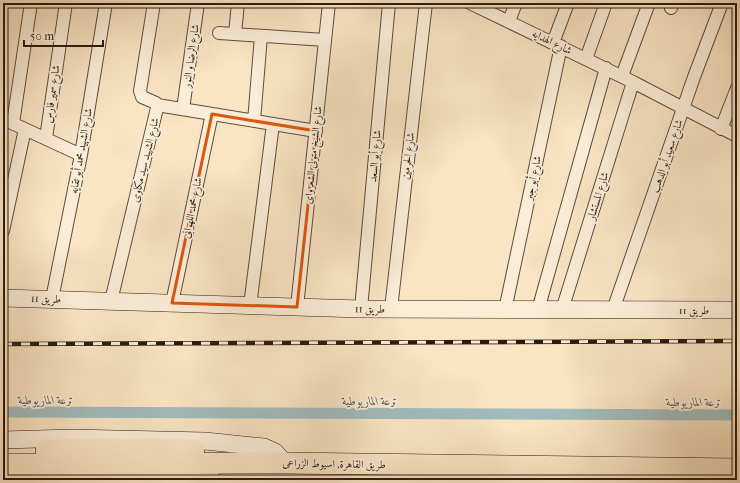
<svg xmlns="http://www.w3.org/2000/svg" width="740" height="483" font-family="'IM FELL French Canon',Amiri,serif">
<style>
.lines{fill:none;stroke-linecap:round;stroke-linejoin:round}
.canal{stroke:#a1bcbd;stroke-width:11}
.street-casing{stroke:#5e4c3b;stroke-width:14}
.secondary-casing{stroke:#2a1a0e;stroke-width:18}
.highway-casing{stroke:#2a1a0e;stroke-width:22}
.street{stroke:#fbedd8;stroke-width:12}
.secondary{stroke:#fbedd8;stroke-width:17}
.highway{stroke:#f9e4c3;stroke-width:21}
.rail-casing{stroke:#2a1a0e;stroke-width:4.5}
.rail{stroke:#fbedd8;stroke-width:3;stroke-dasharray:9;stroke-linecap:butt}
.marked{fill:none;stroke:#de560c;stroke-width:3;stroke-linejoin:round}
.labels{text-anchor:middle;dominant-baseline:central;stroke-width:3.5;stroke-linejoin:round;paint-order:stroke}
.street-label{font-size:11px;fill:#2a1a0e;stroke:#fbedd8}
.water-label{font-size:12px;font-style:italic;fill:#54534b;stroke:#fbedd8}
</style>
<rect width="100%" height="100%" fill="#f9e4c3"/>
<filter id="stains"><feTurbulence type="fractalNoise" baseFrequency=".005" numOctaves="4"/><feColorMatrix values="0 0 0 0 .2 0 0 0 0 .09 0 0 0 0 .02 0 0 0 .5 -.17"/></filter>
<radialGradient id="worn" r=".72"><stop offset=".6" stop-color="#630" stop-opacity="0"/><stop offset="1" stop-color="#630" stop-opacity=".3"/></radialGradient>
<g class="lines">
<!-- canal -->
<path class="canal" d="M3 412 737 415"/>
<defs>
<path id="street" d="M470 3 633 82 737 136
M671 8 673 3
M509 21 516 3
M219 33 325 40
M235 34 238 3
M553 43 568 3
M586 59 606 3
M622 76 649 3
M157 105 316 131
M183 109 198 3
M3 119 81 155
M254 121 261 36
M13 123 31 3
M721 129 737 88
M46 138 66 3
M3 231 25 129
M52 299 81 155 106 3
M111 301 157 108 156 103 142 97 140 91 154 3
M172 303 212 114
M250 306 273 124
M297 307 329 3
M361 309 389 3
M391 309 426 3
M505 310 561 46
M538 310 606 68
M562 310 633 82
M613 310 694 77 722 3"/>
<path id="secondary" d="M3 298 361 309 737 310
M3 440 72 438 205 441 264 447 275 452 285 463"/>
<path id="highway" d="M46 450 135 449 194 450
M3 464 285 463 737 469
M3 479 210 480"/>
</defs>
<!-- street casing -->
<use href="#street" class="street-casing"/>
<!-- secondary casing -->
<use href="#secondary" class="secondary-casing"/>
<!-- highway casing -->
<use href="#highway" class="highway-casing"/>
<!-- street -->
<use href="#street" class="street"/>
<!-- secondary -->
<use href="#secondary" class="secondary"/>
<!-- highway -->
<use href="#highway" class="highway"/>
<defs>
<path id="rail" d="M3 344 737 341"/>
</defs>
<!-- rail casing -->
<use href="#rail" class="rail-casing"/>
<!-- rail -->
<use href="#rail" class="rail"/>
</g>
<!-- marked area -->
<path class="marked" d="M212 114 316 131 297 307 172 303Z"/>
<g class="labels">
<!-- street labels -->
<g class="street-label">
<text transform="translate(552 42) rotate(26)">شارع الهدايه</text>
<text transform="translate(191 56) rotate(-82)">شارع الرضا و النور</text>
<text transform="translate(52 94) rotate(-82)">شارع سمير فارس</text>
<text transform="translate(81 151) rotate(-80)">شارع الشهيد محمد أبو تقايه</text>
<text transform="translate(313 155) rotate(-84)">شارع الشيخ متولى الشعرواى</text>
<text transform="translate(375 156) rotate(-85)">شارع أبو السعد</text>
<text transform="translate(408 156) rotate(-83)">شارع الحرمين</text>
<text transform="translate(667 156) rotate(-71)">شارع سعيد أبو الدهب</text>
<text transform="translate(145 160) rotate(-76)">شارع الشهيد سيد مكاوى</text>
<text transform="translate(533 178) rotate(-78)">شارع أبو جبر</text>
<text transform="translate(598 196) rotate(-73)">شارع المستشار</text>
<text transform="translate(192 208) rotate(-78)">شارع محمد اللهوانى</text>
<text transform="translate(46 299) rotate(2)">طريق 11</text>
<text transform="translate(370 309) rotate(1)">طريق 11</text>
<text x="694" y="310">طريق 11</text>
<text transform="translate(334 464) rotate(1)">طريق القاهرة, اسيوط الزراعى</text>
</g>
<!-- water labels -->
<g class="water-label">
<text x="46" y="400">ترعة الماريوطية</text>
<text x="370" y="401">ترعة الماريوطية</text>
<text x="694" y="402">ترعة الماريوطية</text>
</g>
</g>
<!-- margin -->
<rect width="740" height="483" fill="none" stroke="#f9e4c3" stroke-width="16"/>
<rect x="4" y="4" width="732" height="475" fill="none" stroke="#2a1a0e" stroke-width="2"/>
<rect x="8" y="8" width="724" height="467" fill="none" stroke="#2a1a0e"/>
<!-- scale -->
<path d="M24 40v6h79v-6" fill="none" stroke="#2a1a0e" stroke-width="2"/>
<text x="30" y="40" font-size="12" fill="#2a1a0e" stroke="#fbedd8" stroke-width="3" paint-order="stroke">50 m</text>
<rect width="100%" height="100%" filter="url(#stains)"/>
<rect width="100%" height="100%" fill="url(#worn)"/>
</svg>
